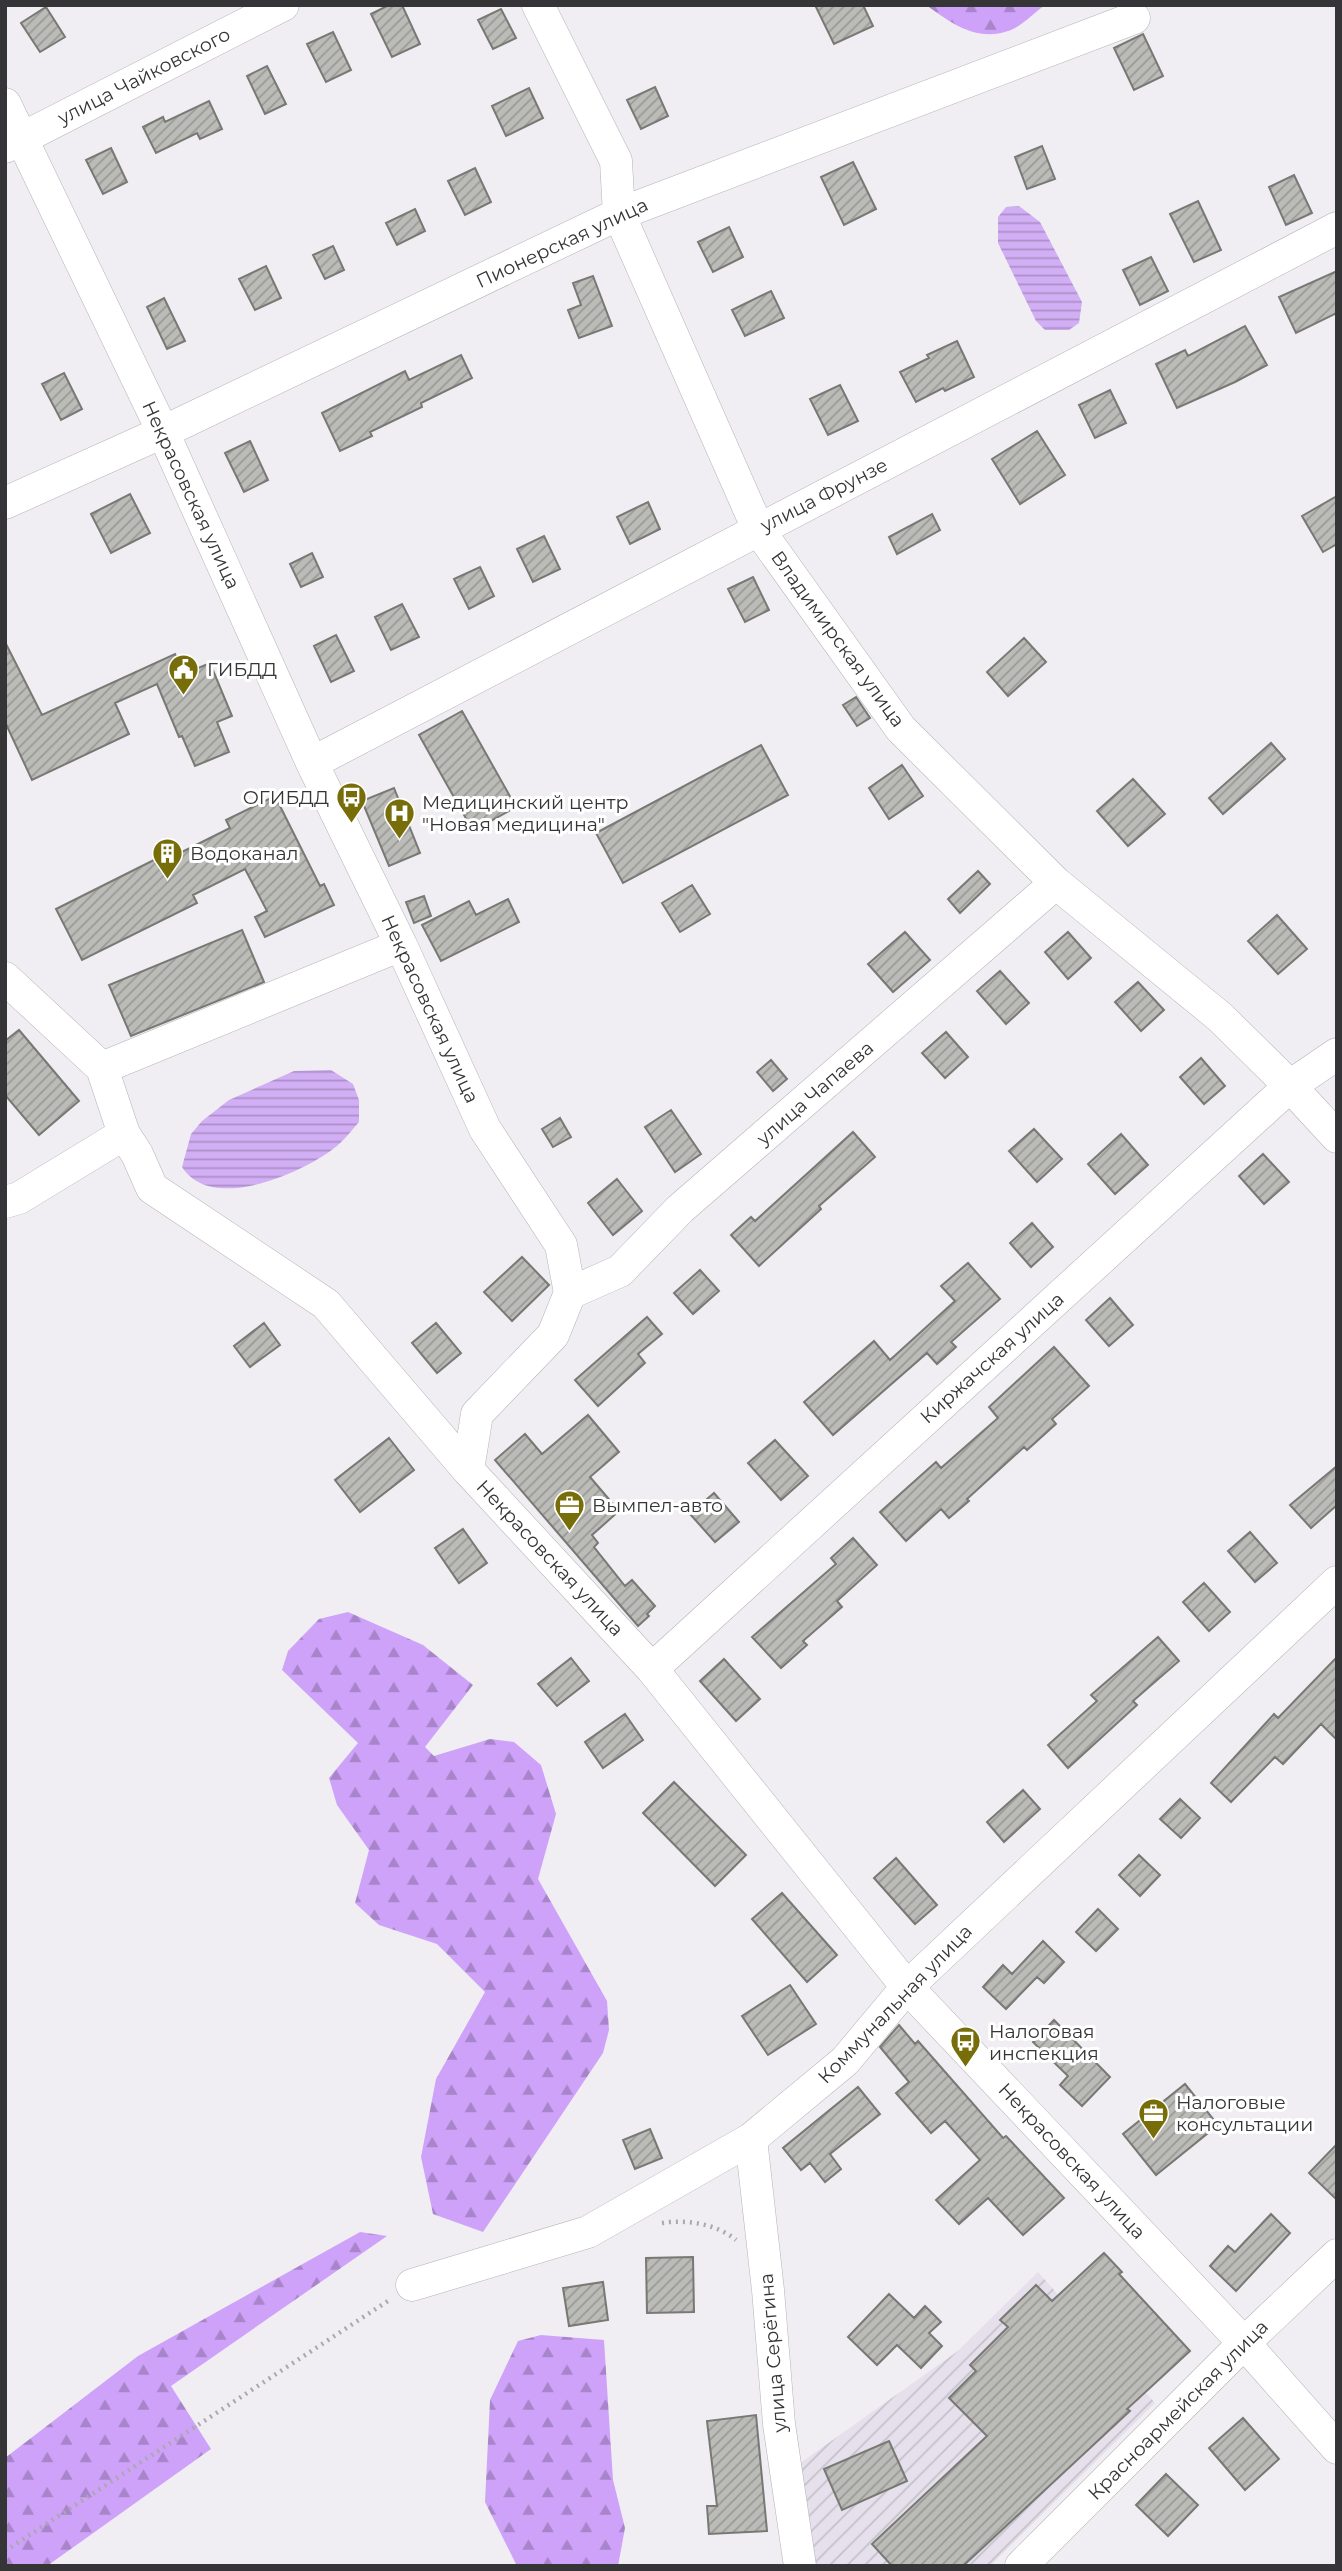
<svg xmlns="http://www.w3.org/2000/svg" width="1342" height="2571" font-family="Montserrat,sans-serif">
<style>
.industrial{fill:url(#industrial-furrows)}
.forest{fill:url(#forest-firs)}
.water{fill:url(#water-rules)}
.building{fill:url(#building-hatch);stroke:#787874;stroke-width:2}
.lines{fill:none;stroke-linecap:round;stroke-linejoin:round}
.minor-casing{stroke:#b4b2b6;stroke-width:33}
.path{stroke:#aaa8ab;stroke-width:4.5;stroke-dasharray:2 5;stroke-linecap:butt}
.minor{stroke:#fff;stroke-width:32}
.labels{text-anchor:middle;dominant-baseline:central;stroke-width:6;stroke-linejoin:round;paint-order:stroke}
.street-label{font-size:19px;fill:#353436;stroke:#fff}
.poi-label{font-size:19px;fill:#353436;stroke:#fff;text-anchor:start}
</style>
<defs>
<pattern id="industrial-furrows" width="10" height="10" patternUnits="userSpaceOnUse" patternTransform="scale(1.75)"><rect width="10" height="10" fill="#e5e0eb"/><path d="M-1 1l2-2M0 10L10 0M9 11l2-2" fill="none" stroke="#c5c1ca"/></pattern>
<pattern id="forest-firs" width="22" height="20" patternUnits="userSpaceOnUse" patternTransform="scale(1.75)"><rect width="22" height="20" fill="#cea2f9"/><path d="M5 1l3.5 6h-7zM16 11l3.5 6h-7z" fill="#a885ca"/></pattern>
<pattern id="water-rules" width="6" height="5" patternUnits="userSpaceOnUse" patternTransform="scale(1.75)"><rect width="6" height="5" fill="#d2aff5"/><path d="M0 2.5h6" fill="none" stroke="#ab8fc7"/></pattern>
<pattern id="building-hatch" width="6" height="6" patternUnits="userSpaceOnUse" patternTransform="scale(1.75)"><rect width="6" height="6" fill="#bbbbb7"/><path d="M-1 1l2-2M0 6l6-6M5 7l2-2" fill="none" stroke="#999996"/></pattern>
</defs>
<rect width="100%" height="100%" fill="#f0eef2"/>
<!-- industrial -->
<path class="industrial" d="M1038 2272 1155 2403 990 2566H807L789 2471 958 2351Z"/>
<!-- forest -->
<path class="forest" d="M926 5H1045C1034 13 1021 27 1008 31 976 42 951 23 926 5Z
M348 1612 423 1645 473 1685 425 1747 434 1756 490 1739 514 1742 541 1765 556 1814 538 1879 607 2001 609 2030 603 2053 483 2232 433 2214 421 2157 436 2079 485 1992 437 1944 379 1925 355 1903 369 1850 337 1805 329 1778 358 1743 282 1670 288 1651 319 1619Z
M360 2232 387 2236 171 2386 211 2449 47 2566H5V2458L138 2356Z
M541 2335 604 2340 613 2480 625 2528 618 2566H517L485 2502 490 2400 518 2341Z"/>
<!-- water -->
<path class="water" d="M1019 206 1040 222 1082 302 1079 323 1069 330H1045L1036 321 998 243V217L1006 207Z
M331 1070 353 1084 359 1100V1122C351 1131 343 1142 333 1149 300 1174 211 1213 182 1167L191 1134 202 1121 229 1100 294 1071Z"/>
<!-- building -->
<path class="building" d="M389 5H402L420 44 392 57 371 14Z
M815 5H863L873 26 834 44Z
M46 7 65 37 40 52 21 23Z
M501 9 516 38 493 49 478 20Z
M333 32 351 70 326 82 307 44Z
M1143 34 1163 76 1134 90 1114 48Z
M267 66 286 104 265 114 247 76Z
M655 87 668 116 641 129 627 100Z
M529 88 543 118 506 136 492 106Z
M209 101 222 129 200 139 197 133 156 153 143 127 163 117 165 122Z
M1042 146 1055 179 1027 189 1015 157Z
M111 148 127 182 103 194 86 160Z
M853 162 876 209 844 225 821 177Z
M475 168 491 202 465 215 448 181Z
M1294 175 1312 213 1286 225 1269 187Z
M1198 201 1221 250 1194 262 1170 214Z
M415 209 425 231 397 245 386 223Z
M729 227 743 257 713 272 698 242Z
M333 246 344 270 325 279 313 255Z
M1151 257 1168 291 1140 305 1123 270Z
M266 266 281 298 255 310 239 279Z
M1337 271V313L1296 333 1279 297Z
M593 276 612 326 579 338 568 310 581 305 573 283Z
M771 291 784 318 745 336 732 310Z
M164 298 185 341 167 349 147 307Z
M1245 326 1267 365 1235 382 1177 408 1156 364 1185 350 1188 356Z
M957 341 974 377 945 391 943 388 916 402 900 372 929 358 927 355Z
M461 355 472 378 421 403 422 407 370 432 372 436 340 451 322 413 405 371 409 380Z
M64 373 82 409 61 420 42 384Z
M840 385 858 421 828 435 810 399Z
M1110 390 1126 423 1095 438 1079 405Z
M1037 431 1065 475 1020 504 992 459Z
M250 441 268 480 244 492 225 453Z
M130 494 150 533 111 553 91 514Z
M1337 496V544L1323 552 1302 516Z
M648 502 660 529 630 544 617 517Z
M932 514 940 530 897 554 889 537Z
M544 536 560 569 533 582 517 549Z
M312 553 323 577 301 587 290 564Z
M480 567 494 596 469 609 454 579Z
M753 577 769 610 745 622 728 589Z
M402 604 419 637 391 650 375 617Z
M336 635 354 671 331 682 314 646Z
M1024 638 1046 662 1008 696 987 672Z
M5 642 42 715 175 654 184 674 210 663 232 716 217 722 229 752 195 766 182 736 179 737 157 684 115 703 129 734 32 780 5 722Z
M856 697 870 718 857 726 843 705Z
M462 711 516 807 473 831 419 735Z
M1271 743 1285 759 1223 814 1209 798Z
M761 745 788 795 623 883 596 833Z
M902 765 923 796 889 819 869 788Z
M1133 779 1165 814 1128 846 1097 811Z
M394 788 420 853 389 866 362 801Z
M275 796 320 886 324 884 334 905 265 937 255 917 267 911 245 869 193 895 197 903 82 960 56 909 172 851 174 856 230 828 226 820Z
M978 871 990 884 960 913 948 899Z
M692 885 710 914 680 932 662 903Z
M424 896 431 916 414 923 406 902Z
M508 899 519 922 441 961 422 925 469 901 476 915Z
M1277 915 1307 949 1278 974 1248 941Z
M242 930 264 982 131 1036 109 985Z
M905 932 930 960 893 992 868 964Z
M1068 932 1091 958 1068 979 1045 952Z
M1000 971 1029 1003 1006 1024 977 991Z
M1138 982 1164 1010 1141 1031 1115 1002Z
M19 1030 79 1101 39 1135 5 1095V1041Z
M946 1032 968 1057 945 1078 922 1053Z
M1201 1058 1225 1086 1204 1104 1180 1077Z
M771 1060 787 1079 773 1091 757 1072Z
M671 1110 701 1154 675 1172 645 1127Z
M560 1118 571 1137 553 1147 542 1129Z
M1034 1129 1062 1159 1037 1182 1009 1151Z
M853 1132 875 1157 819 1206 821 1209 759 1266 731 1235 751 1217 755 1221Z
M1121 1134 1148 1165 1115 1194 1088 1164Z
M1263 1154 1289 1182 1264 1204 1239 1176Z
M617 1179 642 1211 613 1235 588 1203Z
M1032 1223 1053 1247 1031 1267 1010 1243Z
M522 1257 549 1285 512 1321 484 1292Z
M968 1263 1000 1299 951 1342 956 1347 937 1364 927 1353 833 1435 804 1402 874 1341 890 1360 955 1301 941 1286Z
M700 1270 719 1291 693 1314 674 1293Z
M1110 1298 1133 1325 1109 1346 1086 1320Z
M647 1317 662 1334 638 1354 645 1363 598 1406 575 1380Z
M264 1323 280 1345 250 1367 234 1346Z
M436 1323 461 1353 437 1373 412 1343Z
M1054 1347 1089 1386 1052 1419 1056 1424 1027 1450 1024 1447 967 1499 969 1501 949 1518 941 1509 906 1541 880 1512 936 1462 941 1468 998 1418 989 1407Z
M588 1415 619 1452 590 1477 619 1511 592 1535 598 1543 594 1547 625 1586 632 1580 655 1606 647 1614 649 1616 638 1626 495 1460 525 1434 542 1454Z
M389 1438 414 1470 360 1512 335 1480Z
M775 1440 808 1476 781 1500 748 1463Z
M1337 1466V1505L1311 1528 1290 1505Z
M714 1493 739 1522 715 1542 690 1514Z
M463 1529 487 1563 459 1583 435 1548Z
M1250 1532 1277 1563 1255 1582 1228 1551Z
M853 1538 877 1565 837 1601 842 1607 803 1641 807 1645 781 1668 752 1637 836 1564 831 1558Z
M1204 1583 1230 1612 1209 1631 1183 1602Z
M1158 1637 1179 1661 1133 1701 1137 1705 1068 1768 1048 1745 1097 1701 1091 1695Z
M1337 1657V1740L1321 1724 1283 1764 1275 1757 1231 1802 1211 1783 1274 1714 1278 1718Z
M571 1658 589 1681 557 1706 538 1684Z
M724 1659 760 1699 736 1721 700 1681Z
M625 1714 643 1740 603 1768 585 1742Z
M674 1782 746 1855 715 1886 643 1813Z
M1023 1790 1040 1809 1004 1842 987 1822Z
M1180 1799 1200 1818 1181 1838 1160 1819Z
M1139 1855 1160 1875 1140 1896 1119 1875Z
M896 1858 937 1905 915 1924 874 1878Z
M782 1893 837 1955 807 1982 752 1919Z
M1098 1909 1118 1929 1096 1951 1076 1932Z
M1043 1941 1064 1962 1044 1983 1037 1977 1006 2009 983 1987 1003 1965 1012 1974Z
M790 1985 816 2024 768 2055 742 2016Z
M1054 2020 1110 2077 1082 2106 1060 2085 1068 2076 1033 2042Z
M899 2025 915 2044 918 2041 1003 2138 1006 2136 1064 2198 1023 2235 988 2198 959 2224 936 2200 980 2160 945 2121 931 2133 896 2093 909 2082 880 2047Z
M1185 2084 1218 2125 1156 2175 1123 2134Z
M858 2087 880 2114 830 2154 841 2169 825 2182 810 2163 801 2170 783 2148Z
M650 2129 662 2158 635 2169 623 2140Z
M1337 2144V2200L1309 2173Z
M1271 2214 1290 2233 1236 2291 1210 2266 1228 2246 1235 2252Z
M1104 2253 1122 2272 1119 2274 1190 2351 1127 2409 1130 2411 963 2566H892L872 2544 987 2436 949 2398 976 2371 970 2365 1008 2327 1000 2320 1036 2285 1052 2301Z
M693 2257 694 2312 647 2313 646 2258Z
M603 2282 608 2320 569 2326 563 2288Z
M889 2294 914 2318 925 2306 941 2322 929 2333 942 2346 921 2368 897 2345 877 2365 848 2337Z
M756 2415 767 2531 709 2534 707 2506H717L707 2421Z
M1243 2418 1279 2459 1245 2490 1209 2448Z
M889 2441 907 2481 842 2510 824 2469Z
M1166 2474 1198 2505 1168 2536 1136 2505Z"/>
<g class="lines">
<defs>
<path id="minor" d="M538 5 616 161 619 214 758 529 901 729 1056 883 1220 1017 1290 1086 1337 1137
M5 104 163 432 312 763 401 945 485 1129 561 1245 570 1293 553 1335 477 1414 468 1470 652 1669 907 1987 1244 2343 1337 2448
M5 147 283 5
M5 503 163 432 619 214 1134 18
M312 763 1337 228
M401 945 102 1068 124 1134 137 1154 152 1188 326 1304 468 1470
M5 978 102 1068
M5 1202 19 1198 124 1134
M570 1293 620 1271 680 1209 1056 883
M652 1669 1290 1086 1337 1054
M751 2139 768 2290 779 2424 800 2566
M412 2285 588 2232 751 2139 845 2061 907 1987 1337 1582
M1021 2566 1244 2343 1337 2255"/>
</defs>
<!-- minor casing -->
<use href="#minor" class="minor-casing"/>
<!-- path -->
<path class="path" d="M662 2223C686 2219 717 2224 736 2240
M5 2551 391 2299"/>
<!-- minor -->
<use href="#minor" class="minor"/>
</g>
<!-- icons -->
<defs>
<symbol id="civic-pin" viewBox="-11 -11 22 30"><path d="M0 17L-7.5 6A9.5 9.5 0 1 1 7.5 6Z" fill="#776d09" stroke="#fff"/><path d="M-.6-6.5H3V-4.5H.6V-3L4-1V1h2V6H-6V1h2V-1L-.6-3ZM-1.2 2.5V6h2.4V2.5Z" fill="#fff"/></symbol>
<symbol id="bus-pin" viewBox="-11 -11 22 30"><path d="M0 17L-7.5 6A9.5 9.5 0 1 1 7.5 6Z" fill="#776d09" stroke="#fff"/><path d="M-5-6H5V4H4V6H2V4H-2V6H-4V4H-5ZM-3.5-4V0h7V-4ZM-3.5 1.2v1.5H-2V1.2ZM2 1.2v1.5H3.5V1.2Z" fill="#fff"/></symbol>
<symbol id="hospital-pin" viewBox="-11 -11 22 30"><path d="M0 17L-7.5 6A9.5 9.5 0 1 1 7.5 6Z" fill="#776d09" stroke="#fff"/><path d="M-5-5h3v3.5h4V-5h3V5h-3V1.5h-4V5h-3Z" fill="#fff"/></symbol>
<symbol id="building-pin" viewBox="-11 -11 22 30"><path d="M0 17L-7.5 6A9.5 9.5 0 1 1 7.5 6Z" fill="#776d09" stroke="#fff"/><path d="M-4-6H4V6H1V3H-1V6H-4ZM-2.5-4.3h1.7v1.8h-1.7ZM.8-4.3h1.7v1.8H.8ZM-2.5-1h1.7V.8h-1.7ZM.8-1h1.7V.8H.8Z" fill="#fff"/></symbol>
<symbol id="office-pin" viewBox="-11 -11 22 30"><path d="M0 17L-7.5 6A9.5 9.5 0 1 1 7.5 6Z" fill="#776d09" stroke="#fff"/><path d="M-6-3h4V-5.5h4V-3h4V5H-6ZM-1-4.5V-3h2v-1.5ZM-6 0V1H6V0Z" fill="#fff"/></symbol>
</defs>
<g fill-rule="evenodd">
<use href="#civic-pin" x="166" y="652" width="35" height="47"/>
<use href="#bus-pin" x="334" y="780" width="35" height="47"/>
<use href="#hospital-pin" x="382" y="796" width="35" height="47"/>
<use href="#building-pin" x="150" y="836" width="35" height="47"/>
<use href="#office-pin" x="552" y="1488" width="35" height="47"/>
<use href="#bus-pin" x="948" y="2024" width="35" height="47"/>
<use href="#office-pin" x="1136" y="2096" width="35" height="47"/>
</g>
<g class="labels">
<!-- street labels -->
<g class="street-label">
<text transform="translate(144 76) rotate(-27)">улица Чайковского</text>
<text transform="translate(562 243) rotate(-25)">Пионерская улица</text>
<text transform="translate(191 495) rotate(65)">Некрасовская улица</text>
<text transform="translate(824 495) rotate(-27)">улица Фрунзе</text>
<text transform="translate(838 639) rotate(54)">Владимирская улица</text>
<text transform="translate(430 1009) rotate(65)">Некрасовская улица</text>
<text transform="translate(815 1093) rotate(-41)">улица Чапаева</text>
<text transform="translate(992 1358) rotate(-42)">Киржачская улица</text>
<text transform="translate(550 1558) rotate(47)">Некрасовская улица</text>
<text transform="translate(895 2004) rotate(-46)">Коммунальная улица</text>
<text transform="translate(1072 2161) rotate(47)">Некрасовская улица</text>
<text transform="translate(773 2353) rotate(-95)">улица Серёгина</text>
<text transform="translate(1178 2410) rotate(-45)">Красноармейская улица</text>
</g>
<!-- poi labels -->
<g class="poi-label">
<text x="207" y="669">ГИБДД</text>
<text x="329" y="797" text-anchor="end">ОГИБДД</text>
<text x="422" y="802">Медицинский центр<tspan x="422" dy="22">"Новая медицина"</tspan></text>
<text x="190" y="853">Водоканал</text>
<text x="592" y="1505">Вымпел-авто</text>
<text x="989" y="2031">Налоговая<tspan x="989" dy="22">инспекция</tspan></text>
<text x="1176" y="2102">Налоговые<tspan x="1176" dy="22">консультации</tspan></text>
</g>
</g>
<!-- border -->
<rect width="1342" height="2571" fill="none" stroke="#353436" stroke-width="14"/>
</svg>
